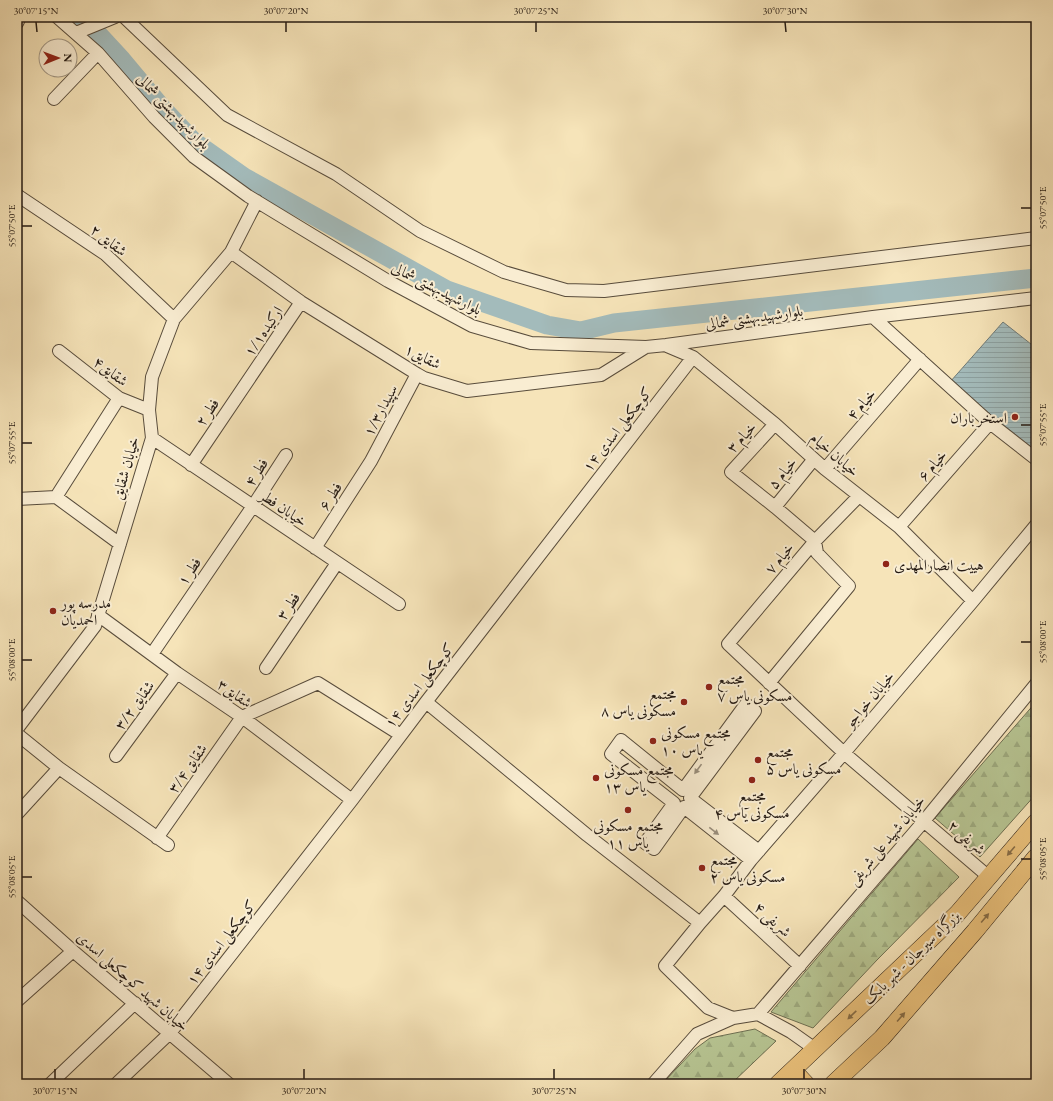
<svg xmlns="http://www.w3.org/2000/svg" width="1053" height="1101" font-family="'EB Garamond',Amiri,serif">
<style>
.forest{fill:url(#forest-firs);stroke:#6e7053}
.water{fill:url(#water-rules);stroke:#707b78}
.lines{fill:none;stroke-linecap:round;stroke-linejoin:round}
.river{stroke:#a3bbbb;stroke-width:19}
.minor-casing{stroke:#584c3c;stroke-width:14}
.highway-casing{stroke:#241a13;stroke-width:18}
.minor{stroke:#f9edd2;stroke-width:12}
.highway{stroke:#ebc27c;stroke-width:17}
.oneway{fill:#998e7c}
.oneway2{fill:#886e48}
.ticks{fill:none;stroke:#241a13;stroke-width:1.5}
.poi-dot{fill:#8f2418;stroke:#f9edd2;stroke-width:1.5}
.labels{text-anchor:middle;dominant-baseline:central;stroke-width:4;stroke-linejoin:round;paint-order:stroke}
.street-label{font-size:15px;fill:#241a13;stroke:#f9edd2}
.poi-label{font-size:15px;fill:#241a13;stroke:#f9edd2;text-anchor:start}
.neatline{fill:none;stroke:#241a13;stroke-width:1.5}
.ticks-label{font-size:10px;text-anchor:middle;fill:#241a13}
</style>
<defs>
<pattern id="forest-firs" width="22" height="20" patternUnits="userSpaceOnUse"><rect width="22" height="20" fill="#b7c593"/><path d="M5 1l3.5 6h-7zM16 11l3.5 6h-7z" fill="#9da97e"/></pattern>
<pattern id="water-rules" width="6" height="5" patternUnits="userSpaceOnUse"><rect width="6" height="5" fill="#a3bbbb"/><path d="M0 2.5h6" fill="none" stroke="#8ca0a0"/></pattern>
</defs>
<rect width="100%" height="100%" fill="#f6e4b9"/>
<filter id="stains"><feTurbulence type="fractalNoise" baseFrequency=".005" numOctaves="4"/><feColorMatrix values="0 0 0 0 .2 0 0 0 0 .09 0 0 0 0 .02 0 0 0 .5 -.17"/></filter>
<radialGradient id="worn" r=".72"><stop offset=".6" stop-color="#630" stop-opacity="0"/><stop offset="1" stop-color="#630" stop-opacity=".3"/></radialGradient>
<!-- forest -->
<path class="forest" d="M1036 702V794L980 857 935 818Z
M918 839 959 877 877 960 813 1028 771 1012Z
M755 1029 776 1041 731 1084H662L695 1049 710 1038Z"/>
<!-- water -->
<path class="water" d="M1003 322 1036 348V451L950 382Z"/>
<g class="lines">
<!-- river -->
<path class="river" d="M75 17 98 34 122 60 163 109 193 141 244 177 447 290 547 325 581 331 614 323 1036 278"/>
<defs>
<path id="minor" d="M57 17 98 53 154 117 194 157 248 196 388 281 472 326 531 343 646 347 666 345 873 317 1036 298
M124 17 227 115 336 174 420 231 504 272 566 290 604 291 1036 238
M17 23 20 17
M76 33 115 17
M54 99 98 53
M17 195 105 254 174 319
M231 252 301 302 417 374 424 378 467 391 601 375 646 347
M873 317 990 423 1036 459
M667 346 693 357 775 424 825 469 899 527 973 601
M59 351 119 398 149 410
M152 438 399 604
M191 465 301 302
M825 469 920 359
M859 496 815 541 728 644 844 753 989 877
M56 497 119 398
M56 497 120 544
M17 499 56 497
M775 507 814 459
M899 527 990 423
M315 548 371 461 417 374
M98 615 177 673 242 717 352 800
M152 654 253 506 286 455
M266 668 337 563
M769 683 849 586 817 553 815 541 775 507 731 472 775 424
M426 702 587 835 700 923
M17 729 95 626 152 438 149 410 152 377 174 319 231 252 257 201
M17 734 59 768 17 814
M116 756 177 673
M59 768 168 845
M157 838 242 717 318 683 401 735
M751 860 684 807 654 849 645 843 674 803 611 754 621 740 683 790 746 704 755 711 690 798 759 851
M724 896 800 966
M17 901 73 951 229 1084
M17 1001 73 951
M758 1014 924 821 1036 684
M815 1049 791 1032 758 1014 733 1018 708 1008 665 966 700 923 724 896 751 860 844 753 973 601 1036 525
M50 1084 135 1003
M116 1084 170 1033 352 800 426 702 693 357
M653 1084 697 1034 733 1018"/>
<path id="highway" d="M793 1070 806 1084
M778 1084 957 914 1036 822
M833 1084 882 1038 975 931 1036 857"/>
</defs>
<!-- minor casing -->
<use href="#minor" class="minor-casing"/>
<!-- highway casing -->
<use href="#highway" class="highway-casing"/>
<!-- minor -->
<use href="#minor" class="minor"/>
<!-- highway -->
<use href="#highway" class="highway"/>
</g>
<!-- one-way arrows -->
<defs><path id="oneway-solid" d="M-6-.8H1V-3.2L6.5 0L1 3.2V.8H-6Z"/></defs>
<g class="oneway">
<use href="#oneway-solid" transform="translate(698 769) rotate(126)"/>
<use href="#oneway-solid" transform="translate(714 831) rotate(38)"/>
</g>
<g class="oneway2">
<use href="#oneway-solid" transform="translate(1011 851) rotate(130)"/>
<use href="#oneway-solid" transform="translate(985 918) rotate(-50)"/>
<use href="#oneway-solid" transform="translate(852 1015) rotate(136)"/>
<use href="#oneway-solid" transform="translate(901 1017) rotate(-49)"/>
</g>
<!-- ticks -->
<path class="ticks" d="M36 22 37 32M286 22V32M536 22V32M785 22 786 32M1021 208H1031M22 226H32M1021 425H1031M22 443H32M1021 642H1031M22 660H32M1021 859H1031M22 877H32M55 1069V1079M304 1069V1079M554 1069V1079M804 1069V1079"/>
<!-- markers -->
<g class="poi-dot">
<circle cx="1015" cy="417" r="4"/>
<circle cx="886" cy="564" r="4"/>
<circle cx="53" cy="611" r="4"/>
<circle cx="709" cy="687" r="4"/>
<circle cx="684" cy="702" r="4"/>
<circle cx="653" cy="741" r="4"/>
<circle cx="758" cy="760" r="4"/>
<circle cx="596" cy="778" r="4"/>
<circle cx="752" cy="780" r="4"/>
<circle cx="628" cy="810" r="4"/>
<circle cx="702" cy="868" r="4"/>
</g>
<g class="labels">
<!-- street labels -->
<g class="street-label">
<text transform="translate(174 111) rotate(46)">بلوارشهیدبهشتی شمالی</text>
<text transform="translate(109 240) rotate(38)">شقایق ۲</text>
<text transform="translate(437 288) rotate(27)">بلوارشهیدبهشتی شمالی</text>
<text transform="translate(754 317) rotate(-8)">بلوارشهیدبهشتی شمالی</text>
<text transform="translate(263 331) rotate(-56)">ارکیده۱/۱</text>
<text transform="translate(423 356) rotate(27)">شقایق۱</text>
<text transform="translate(111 371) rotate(37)">شقایق۴</text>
<text transform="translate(861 404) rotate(-49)">خیام ۴</text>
<text transform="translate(380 410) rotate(-62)">سپیدار۱/۳</text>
<text transform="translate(207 412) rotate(-56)">فطر ۲</text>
<text transform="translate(617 429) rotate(-52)">کوچکعلی اسدی ۱۴</text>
<text transform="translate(741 437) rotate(-47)">خیام ۳</text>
<text transform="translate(835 454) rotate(41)">خیابان خیام</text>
<text transform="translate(932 465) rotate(-49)">خیام ۶</text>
<text transform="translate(125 468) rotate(-74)">خیابان شقایق</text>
<text transform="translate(256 472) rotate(-57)">فطر ۴</text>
<text transform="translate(782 473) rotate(-51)">خیام ۵</text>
<text transform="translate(330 496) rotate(-57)">فطر ۶</text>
<text transform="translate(284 508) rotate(34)">خیابان فطر</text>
<text transform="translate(779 558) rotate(-50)">خیام ۷</text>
<text transform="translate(189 571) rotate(-56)">فطر ۱</text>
<text transform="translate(288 606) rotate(-56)">فطر ۳</text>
<text transform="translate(419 685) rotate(-52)">کوچکعلی اسدی ۱۴</text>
<text transform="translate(235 693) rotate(35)">شقایق۳</text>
<text transform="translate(869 699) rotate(-50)">خیابان خواجو</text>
<text transform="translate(134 705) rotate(-54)">شقایق ۳/۲</text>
<text transform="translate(187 768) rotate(-55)">شقایق ۳/۴</text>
<text transform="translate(967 837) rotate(41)">شریفی ۲</text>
<text transform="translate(886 840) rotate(-50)">خیابان شهید علی شریفی</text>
<text transform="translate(773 919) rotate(42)">شریفی ۴</text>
<text transform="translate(221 942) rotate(-52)">کوچکعلی اسدی ۱۴</text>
<text transform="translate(911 957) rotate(-44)">بزرگراه سیرجان - شهر بابک</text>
<text transform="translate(133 981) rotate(41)">خیابان شهید کوچکعلی اسدی</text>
</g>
<!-- poi labels -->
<g class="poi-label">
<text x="1007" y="417" text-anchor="end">استخر باران</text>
<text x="894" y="564">هییت انصارالمهدی</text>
<text x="61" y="602">مدرسه پور<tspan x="61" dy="17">احمدیان</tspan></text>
<text x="717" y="678">مجتمع<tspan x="717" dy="17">مسکونی یاس ۷</tspan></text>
<text x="676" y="693" text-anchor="end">مجتمع<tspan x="676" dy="17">مسکونی یاس ۸</tspan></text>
<text x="661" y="732">مجتمع مسکونی<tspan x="661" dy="17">یاس ۱۰</tspan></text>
<text x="766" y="751">مجتمع<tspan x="766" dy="17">مسکونی یاس ۵</tspan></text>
<text x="604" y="769">مجتمع مسکونی<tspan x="604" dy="17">یاس ۱۳</tspan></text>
<text x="752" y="795" text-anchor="middle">مجتمع<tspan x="752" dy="17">مسکونی یاس ۴</tspan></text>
<text x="628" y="825" text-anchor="middle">مجتمع مسکونی<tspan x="628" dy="17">یاس ۱۱</tspan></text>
<text x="710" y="859">مجتمع<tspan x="710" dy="17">مسکونی یاس ۲</tspan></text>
</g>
</g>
<!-- margin -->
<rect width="1053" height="1101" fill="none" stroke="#f6e4b9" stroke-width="44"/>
<!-- north arrow -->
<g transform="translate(58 58) rotate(89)"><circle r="19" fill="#f9edd2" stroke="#a49986"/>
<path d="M0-3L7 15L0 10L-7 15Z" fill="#8f2418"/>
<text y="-6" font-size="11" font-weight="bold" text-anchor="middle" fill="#241a13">N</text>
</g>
<rect x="22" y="22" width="1009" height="1057" class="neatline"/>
<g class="ticks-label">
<text x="36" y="14">30°07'15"N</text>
<text x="286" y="14">30°07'20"N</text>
<text x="536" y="14">30°07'25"N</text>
<text x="785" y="14">30°07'30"N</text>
<text transform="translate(1042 208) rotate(-90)" y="4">55°07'50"E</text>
<text transform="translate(11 226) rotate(-90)" y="4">55°07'50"E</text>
<text transform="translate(1042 425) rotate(-90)" y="4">55°07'55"E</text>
<text transform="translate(11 443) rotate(-90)" y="4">55°07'55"E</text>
<text transform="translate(1042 642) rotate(-90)" y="4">55°08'00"E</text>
<text transform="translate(11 660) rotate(-90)" y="4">55°08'00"E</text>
<text transform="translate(1042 859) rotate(-90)" y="4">55°08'05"E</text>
<text transform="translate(11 877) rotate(-90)" y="4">55°08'05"E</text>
<text x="55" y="1094">30°07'15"N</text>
<text x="304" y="1094">30°07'20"N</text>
<text x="554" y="1094">30°07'25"N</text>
<text x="804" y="1094">30°07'30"N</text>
</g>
<rect width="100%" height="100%" filter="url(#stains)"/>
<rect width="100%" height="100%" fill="url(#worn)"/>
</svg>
